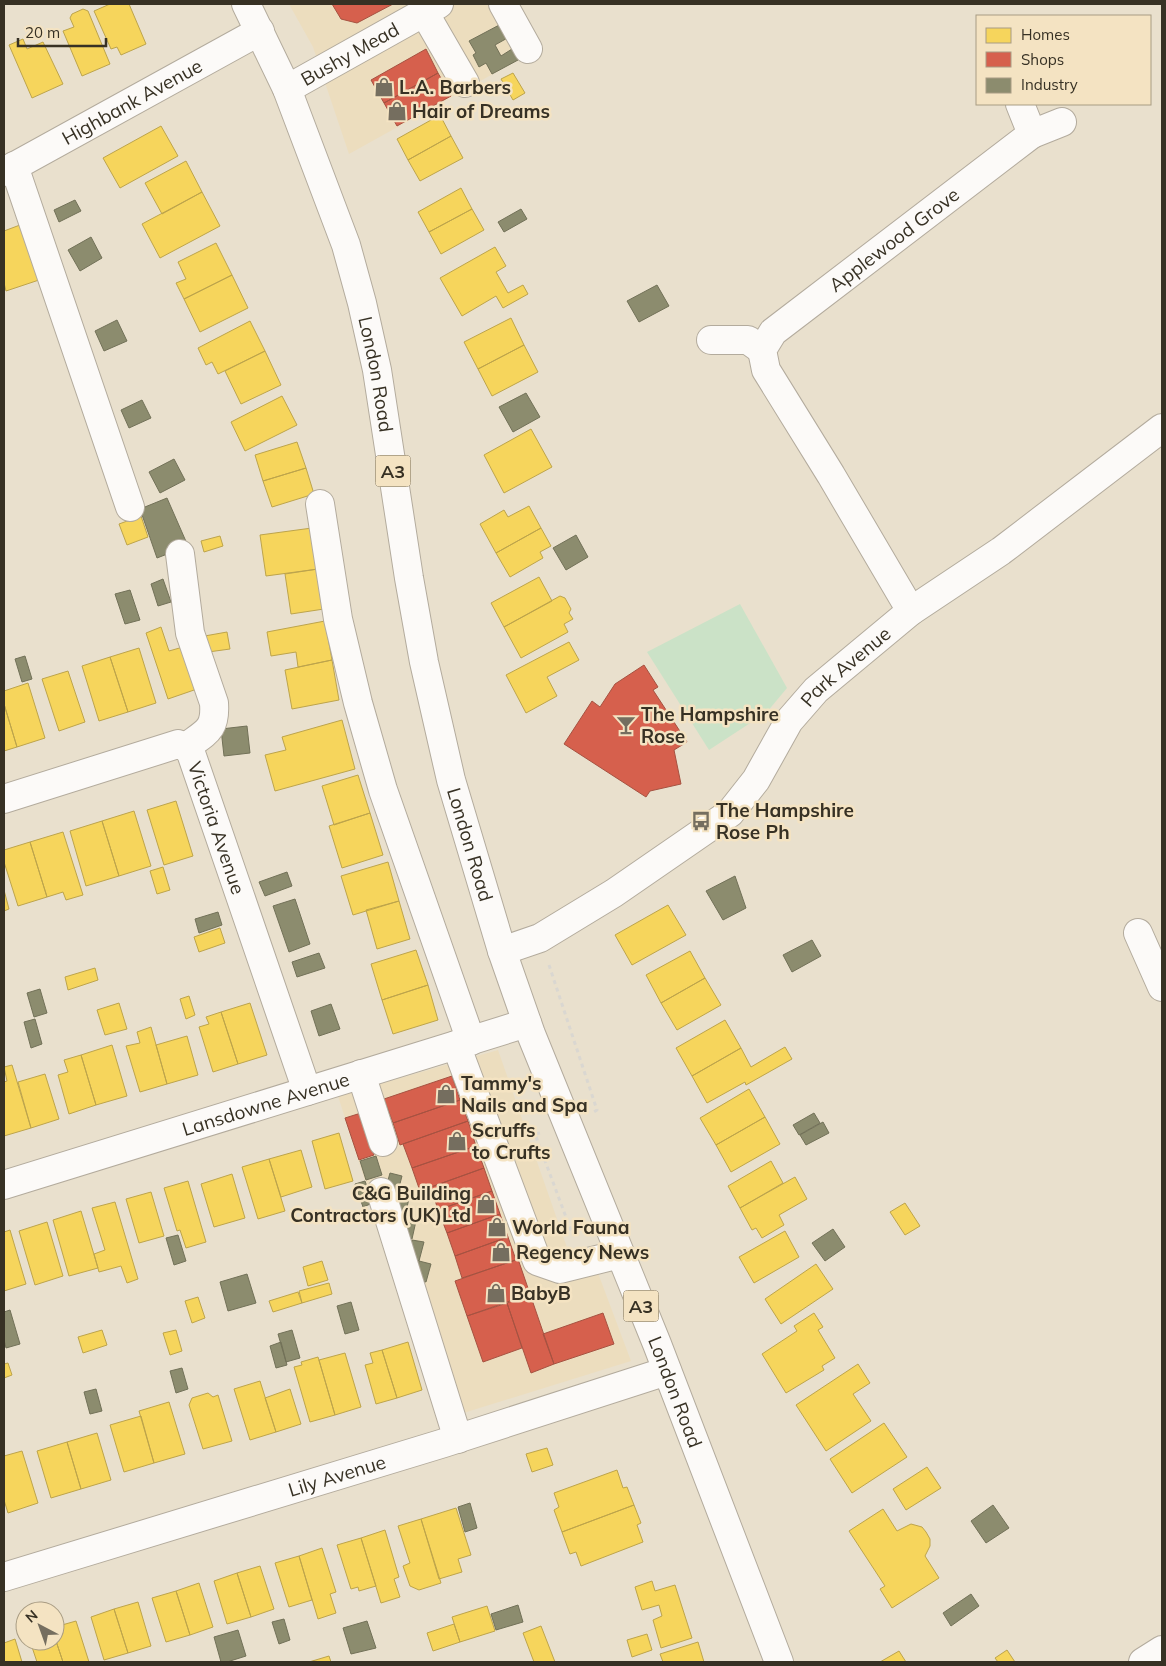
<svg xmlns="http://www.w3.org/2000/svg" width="1166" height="1666" font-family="Mulish,sans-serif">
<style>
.built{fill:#ecddbe}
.green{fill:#cbe2c7}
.homes{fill:#f6d55c;stroke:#bda44b}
.shops{fill:#d6604d;stroke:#a65241}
.industry{fill:#8c8c6e;stroke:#727158}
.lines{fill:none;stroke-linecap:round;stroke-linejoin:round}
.minor-casing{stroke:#b3ab9d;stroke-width:30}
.major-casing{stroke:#b3ab9d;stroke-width:30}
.path{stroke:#dad7d1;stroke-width:3;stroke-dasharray:4 4;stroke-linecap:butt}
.minor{stroke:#fcfaf8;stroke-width:28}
.major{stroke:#fcfaf8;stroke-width:28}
.labels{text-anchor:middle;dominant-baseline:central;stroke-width:5;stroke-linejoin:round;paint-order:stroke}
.shield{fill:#f4e3c2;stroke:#706653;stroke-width:1}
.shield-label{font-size:18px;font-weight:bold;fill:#373124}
.street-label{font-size:19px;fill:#373124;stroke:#f4e3c2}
.poi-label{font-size:19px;font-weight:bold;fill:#373124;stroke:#f4e3c2;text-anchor:start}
</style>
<rect width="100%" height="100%" fill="#e9e0cd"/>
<!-- built -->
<path class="built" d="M289 4H515L538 49 349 154 313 47Z
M498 1050 578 1279 598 1273 631 1361 441 1420 338 1096Z"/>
<!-- green -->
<path class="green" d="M740 604 787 688 767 712 709 750 647 652Z"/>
<!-- homes -->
<path class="homes" d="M110 4H129L146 44 121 55 117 47 111 49 94 11Z
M83 9 88 11 110 64 82 76 63 31 74 27 70 18 72 14Z
M23 39 27 49 43 42 63 84 32 98 9 45Z
M513 73 525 93 513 100 501 79Z
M440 115 451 136 408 160 397 139Z
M161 126 178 156 120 188 103 158Z
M451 136 463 158 420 181 408 160Z
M186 161 202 192 162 214 145 183Z
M461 188 472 209 429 232 418 212Z
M202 192 220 226 160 258 142 224Z
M472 209 484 230 441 254 429 232Z
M20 225 39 280 6 291 4 283V231Z
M216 243 232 275 184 299 176 283 186 279 178 262Z
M495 247 506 266 496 272 508 293 523 285 528 294 503 308 496 296 462 316 440 278Z
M232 275 248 308 200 332 184 299Z
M511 318 524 345 478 369 464 342Z
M250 321 265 351 218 374 212 362 206 365 198 348Z
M524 345 538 372 492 396 478 369Z
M265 351 281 385 241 404 225 371Z
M282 396 297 425 245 451 231 422Z
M531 429 552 467 504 493 484 455Z
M297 442 306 468 263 481 255 455Z
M306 468 314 494 272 507 263 481Z
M529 506 541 528 496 553 480 524 504 510 508 517Z
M141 516 148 537 127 545 119 524Z
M312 528 318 569 266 576 260 535Z
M541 528 551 546 540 552 543 558 510 577 496 553Z
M220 536 223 546 204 552 201 541Z
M318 569 324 609 291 614 285 574Z
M539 577 552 601 504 627 491 603Z
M560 596 565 598 571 609 569 613 573 619 564 624 568 632 521 658 504 627Z
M325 621 332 660 298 667 296 652 271 656 267 632Z
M161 627 169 651 183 647 197 689 168 699 146 633Z
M227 632 230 649 201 653 199 637Z
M569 642 579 660 547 677 557 696 526 713 506 675Z
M139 648 156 703 128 712 110 657Z
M110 657 128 712 99 721 82 666Z
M332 660 339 700 292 709 285 670Z
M68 671 85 722 59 731 42 679Z
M28 683 45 738 17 747 4 704V691Z
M4 704 17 747 4 751Z
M342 720 355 769 275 791 265 755 286 750 282 737Z
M358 775 370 813 334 825 322 786Z
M176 801 193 856 164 865 147 810Z
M134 811 151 866 119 876 102 821Z
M370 813 383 855 342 868 329 826Z
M102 821 119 876 86 886 70 831Z
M63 832 83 895 66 900 63 892 47 897 30 842Z
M30 842 47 897 18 906 4 862V850Z
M388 862 399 901 353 915 341 876Z
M163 867 170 890 157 894 150 871Z
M4 890 9 909 4 911Z
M399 901 410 939 377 949 366 910Z
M668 905 686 935 632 965 615 935Z
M220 928 225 943 199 952 194 937Z
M416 950 428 985 382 1000 371 964Z
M690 951 705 978 661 1003 646 975Z
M95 968 98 980 68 990 65 977Z
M705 978 721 1005 677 1030 661 1003Z
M428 985 438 1020 393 1034 382 1000Z
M189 996 195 1015 186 1019 180 999Z
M119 1003 127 1029 105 1035 97 1010Z
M250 1003 267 1055 238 1064 221 1012Z
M221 1012 238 1064 213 1072 199 1027 209 1024 206 1017Z
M725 1020 741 1048 692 1076 676 1048Z
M151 1027 167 1084 140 1092 126 1046 140 1043 137 1032Z
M187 1036 198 1075 167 1084 156 1045Z
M112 1045 127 1096 96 1105 81 1055Z
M785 1047 792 1059 746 1085 745 1082 707 1103 692 1076 741 1048 751 1067Z
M81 1055 96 1105 69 1114 58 1075 68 1072 64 1060Z
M12 1065 31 1128 4 1136V1082L7 1081 4 1067Z
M45 1074 59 1119 31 1128 18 1082Z
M749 1089 765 1117 716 1145 700 1118Z
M765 1117 780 1144 731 1172 716 1145Z
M339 1133 353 1181 325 1189 312 1141Z
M301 1150 312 1187 281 1197 269 1159Z
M269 1159 285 1211 258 1219 242 1167Z
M771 1161 783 1183 740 1208 728 1186Z
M232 1174 245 1218 214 1227 201 1184Z
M795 1177 807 1199 779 1215 784 1225 762 1238 756 1228 752 1230 740 1208Z
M188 1181 206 1242 186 1248 180 1230 177 1231 164 1188Z
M151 1192 164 1236 139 1243 126 1199Z
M115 1202 138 1279 127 1283 121 1266 99 1272 94 1254 105 1250 92 1208Z
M905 1203 920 1226 905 1235 890 1212Z
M81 1211 98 1268 69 1276 53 1220Z
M47 1222 63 1276 35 1285 19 1231Z
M10 1230 26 1284 4 1291V1232Z
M785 1231 799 1257 754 1283 739 1257Z
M322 1261 328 1280 308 1286 303 1267Z
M816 1264 833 1289 781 1324 765 1299Z
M329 1283 332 1294 302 1303 299 1291Z
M298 1292 302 1303 273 1312 269 1301Z
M198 1297 205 1318 192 1323 185 1301Z
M814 1313 823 1327 818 1330 835 1358 822 1366 824 1370 786 1393 762 1354 797 1331 794 1326Z
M102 1330 107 1345 83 1353 78 1337Z
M176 1330 182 1351 170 1355 163 1333Z
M408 1342 422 1390 397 1398 382 1350Z
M382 1350 397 1398 376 1404 365 1365 373 1363 370 1353Z
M345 1353 361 1407 335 1415 319 1360Z
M318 1357 335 1415 310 1422 294 1367 302 1365 301 1362Z
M8 1363 12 1375 4 1378V1364Z
M858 1364 870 1383 853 1394 871 1421 826 1451 796 1405Z
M260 1381 276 1432 250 1440 234 1389Z
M290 1389 301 1424 276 1432 265 1398Z
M208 1393 213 1397 218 1395 232 1441 203 1449 189 1405 192 1398Z
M169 1402 185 1454 154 1463 139 1411Z
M141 1416 154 1463 124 1472 110 1425Z
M884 1423 907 1457 852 1493 830 1459Z
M97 1433 111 1480 81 1489 67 1442Z
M67 1442 81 1489 51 1498 37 1451Z
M547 1448 553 1465 532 1472 526 1454Z
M22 1451 38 1503 8 1513 4 1500V1456Z
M927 1467 941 1488 906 1510 893 1489Z
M617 1470 623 1488 627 1487 634 1505 562 1532 554 1510 559 1507 554 1493Z
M634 1505 641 1523 637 1525 643 1542 581 1566 576 1552 570 1554 562 1532Z
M456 1508 471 1555 458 1559 462 1572 439 1579 421 1519Z
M883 1509 897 1531 911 1524 922 1527 926 1532 930 1539V1546L925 1556 939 1578 892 1608 880 1589 885 1586 849 1531Z
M421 1519 441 1583 419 1590 410 1586 403 1566 410 1563 398 1526Z
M385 1530 399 1577 394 1579 400 1597 381 1603 361 1538Z
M361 1538 376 1586 359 1591 358 1587 351 1589 337 1545Z
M322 1548 336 1592 330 1594 336 1613 318 1619 299 1556Z
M299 1556 312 1600 289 1607 275 1563Z
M260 1566 274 1609 251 1617 237 1573Z
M237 1573 251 1617 227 1624 214 1581Z
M652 1581 655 1591 675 1585 692 1638 661 1648 653 1620 662 1616 659 1605 642 1610 635 1587Z
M199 1583 213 1627 190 1635 176 1591Z
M176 1591 190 1635 166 1642 152 1598Z
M138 1602 151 1646 128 1653 114 1609Z
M487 1606 495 1631 460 1642 452 1617Z
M114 1609 128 1653 104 1660 91 1617Z
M76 1621 89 1662H63L55 1638V1627Z
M454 1624 460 1642 433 1651 427 1633Z
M541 1626 555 1662H534L523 1633Z
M647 1634 652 1650 632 1657 627 1640Z
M55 1638 63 1662H37L30 1641H55Z
M15 1639 22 1662H4V1643Z
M698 1642 704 1662H663L660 1654Z
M1007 1650 1015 1662H998L995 1658Z
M899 1651 906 1662H880Z
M329 1656 331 1662H309Z"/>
<!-- shops -->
<path class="shops" d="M332 4H393L357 23 341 19Z
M426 49 438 73 384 103 371 80Z
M438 73 451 96 397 126 384 103Z
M644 665 658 687 653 690 687 742 674 750 681 784 650 791 646 797 564 744 592 701 600 707 615 684Z
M452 1076 460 1100 393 1123 384 1099Z
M460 1100 468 1121 400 1145 393 1123Z
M361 1113 374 1155 359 1160 345 1118Z
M468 1121 476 1146 412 1168 403 1144Z
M476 1146 484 1168 420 1191 412 1168Z
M484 1168 492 1191 438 1210 431 1187Z
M492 1191 500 1214 447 1233 438 1210Z
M500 1214 508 1237 455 1256 447 1233Z
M508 1237 516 1260 462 1278 455 1256Z
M518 1259 530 1294 467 1316 455 1281Z
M530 1294 554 1364 531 1373 507 1303Z
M507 1303 522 1348 483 1362 467 1316Z
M603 1313 614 1344 554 1364 543 1334Z"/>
<!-- industry -->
<path class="industry" d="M503 23 511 36 495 45 501 56 512 49 518 60 492 74 486 63 479 67 473 55 476 53 469 41Z
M75 200 81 211 59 222 54 210Z
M521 209 527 219 504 232 498 222Z
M91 237 102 258 80 271 68 250Z
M657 285 669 306 639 322 627 301Z
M117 320 127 341 104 351 95 331Z
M526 393 540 417 513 432 499 407Z
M142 400 151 418 129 428 121 410Z
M174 459 185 480 160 493 149 472Z
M167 498 188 546 157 558 140 509Z
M576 535 588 557 566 570 553 548Z
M163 579 171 602 158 606 151 584Z
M130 590 140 620 125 624 115 594Z
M25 656 32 679 22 682 15 659Z
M247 726 250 753 224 756 221 729Z
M287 872 292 886 265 896 259 882Z
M735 876 746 908 723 920 706 891Z
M295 899 310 944 289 952 273 906Z
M218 912 222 925 199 933 195 919Z
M812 940 821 956 792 972 783 955Z
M319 953 325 968 297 977 292 962Z
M40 989 47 1013 34 1017 27 993Z
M331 1004 340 1029 319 1036 311 1011Z
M35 1019 42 1044 31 1048 24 1022Z
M814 1113 820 1123 799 1135 793 1125Z
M823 1122 829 1133 806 1145 800 1135Z
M376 1156 382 1175 366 1180 360 1161Z
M390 1173 402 1176 397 1195 385 1191Z
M365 1181 373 1203 363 1207 355 1184Z
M398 1195 409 1198 405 1217 393 1214Z
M404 1218 416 1221 412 1239 400 1236Z
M833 1229 845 1247 825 1261 812 1243Z
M178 1235 186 1261 174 1265 166 1238Z
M412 1240 424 1242 419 1261 408 1258Z
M419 1261 431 1264 426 1282 415 1279Z
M247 1274 256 1303 228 1311 220 1282Z
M351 1302 359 1330 345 1334 337 1306Z
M10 1310 20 1344 6 1348 4 1340V1312Z
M292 1330 300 1358 286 1362 278 1334Z
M281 1342 287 1365 276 1368 270 1346Z
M182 1368 188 1389 176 1393 170 1371Z
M96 1389 102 1411 90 1414 84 1392Z
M470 1503 477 1528 465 1532 458 1507Z
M993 1505 1009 1528 986 1543 971 1521Z
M971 1594 979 1606 951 1626 943 1613Z
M518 1605 523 1622 496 1630 491 1614Z
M284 1619 290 1640 279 1644 272 1622Z
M367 1621 376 1648 351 1654 343 1628Z
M238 1630 246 1656 227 1662H221L214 1637Z"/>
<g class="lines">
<defs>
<g id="minor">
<path d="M503 4 528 49"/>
<path d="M424 12 465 83"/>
<path id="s1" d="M287 89 439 4"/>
<path d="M1032 134 1062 122"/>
<path d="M14 166 130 507"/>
<path id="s2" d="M4 172 260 31"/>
<path d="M711 340H748L762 350"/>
<path d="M320 504 338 619 358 703 383 790 471 1041"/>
<path d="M180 554 190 633 214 703C216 730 206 732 186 747"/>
<path id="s3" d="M911 611 831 475 766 370 762 350 773 332 1032 134 1020 104"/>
<path id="s4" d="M4 799 178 744 186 747 191 753 307 1091"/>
<path d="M1138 933 1162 987"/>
<path id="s5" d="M502 951 540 938 614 893 730 813 756 780 789 721 816 690 911 611 1001 551 1162 428"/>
<path d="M456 1045 537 1261 560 1269 620 1254"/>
<path d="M361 1074 383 1142"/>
<path id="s6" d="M4 1185 527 1023"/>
<path d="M381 1192 458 1439"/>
<path id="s7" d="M4 1577 444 1443 667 1371"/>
<path d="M1143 1662 1162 1650"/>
</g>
<g id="major">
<path id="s8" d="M246 4 287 89 346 245 362 303 377 370 409 578 424 662 451 780 502 951 531 1034 657 1344 779 1662"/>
</g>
</defs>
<!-- minor casing -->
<use href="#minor" class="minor-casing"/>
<!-- major casing -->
<use href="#major" class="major-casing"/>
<!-- path -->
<path class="path" d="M549 965 597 1110 592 1113
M540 1133 535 1134 572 1233 575 1234"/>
<!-- minor -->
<use href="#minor" class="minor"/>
<!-- major -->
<use href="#major" class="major"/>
</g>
<!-- icons -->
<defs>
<symbol id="shop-bare" viewBox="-9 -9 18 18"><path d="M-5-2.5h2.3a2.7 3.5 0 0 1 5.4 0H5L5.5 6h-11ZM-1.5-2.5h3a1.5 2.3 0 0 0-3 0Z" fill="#756e5f" stroke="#f4e3c2" stroke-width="2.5" paint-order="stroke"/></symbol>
<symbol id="bar-bare" viewBox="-9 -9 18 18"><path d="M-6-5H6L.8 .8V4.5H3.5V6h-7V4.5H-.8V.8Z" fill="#756e5f" stroke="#f4e3c2" stroke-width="2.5" paint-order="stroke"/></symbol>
<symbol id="bus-bare" viewBox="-9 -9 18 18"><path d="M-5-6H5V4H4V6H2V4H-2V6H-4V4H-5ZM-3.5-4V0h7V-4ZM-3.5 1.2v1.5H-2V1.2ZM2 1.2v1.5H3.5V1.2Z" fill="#756e5f" stroke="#f4e3c2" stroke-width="2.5" paint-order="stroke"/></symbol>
</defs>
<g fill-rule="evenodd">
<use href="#shop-bare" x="370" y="73" width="28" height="28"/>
<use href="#shop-bare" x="383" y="97" width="28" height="28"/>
<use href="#bar-bare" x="612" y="711" width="28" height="28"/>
<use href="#bus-bare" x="687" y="807" width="28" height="28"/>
<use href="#shop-bare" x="432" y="1080" width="28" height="28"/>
<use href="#shop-bare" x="443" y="1127" width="28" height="28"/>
<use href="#shop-bare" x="472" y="1190" width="28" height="28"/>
<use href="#shop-bare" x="483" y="1213" width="28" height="28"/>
<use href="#shop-bare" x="487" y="1238" width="28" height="28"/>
<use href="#shop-bare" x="482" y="1279" width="28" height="28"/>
</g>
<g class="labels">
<!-- shield labels -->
<g class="shield">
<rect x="375.5" y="455.5" width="35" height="31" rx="4"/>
<rect x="623.5" y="1290.5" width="35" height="31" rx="4"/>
</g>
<g class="shield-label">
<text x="393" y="471">A3</text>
<text x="641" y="1306">A3</text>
</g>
<!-- street labels -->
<g class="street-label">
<text stroke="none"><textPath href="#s1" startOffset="72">Bushy Mead</textPath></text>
<text stroke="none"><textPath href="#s2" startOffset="146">Highbank Avenue</textPath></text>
<text stroke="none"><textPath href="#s3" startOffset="475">Applewood Grove</textPath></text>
<text stroke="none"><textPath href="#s8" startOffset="394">London Road</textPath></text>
<text stroke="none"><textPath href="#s5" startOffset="456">Park Avenue</textPath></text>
<text stroke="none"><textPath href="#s4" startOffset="278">Victoria Avenue</textPath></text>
<text stroke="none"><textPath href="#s8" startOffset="874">London Road</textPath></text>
<text stroke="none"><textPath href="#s6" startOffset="274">Lansdowne Avenue</textPath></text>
<text stroke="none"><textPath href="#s8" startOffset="1459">London Road</textPath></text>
<text stroke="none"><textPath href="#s7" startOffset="348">Lily Avenue</textPath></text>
</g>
<!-- poi labels -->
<g class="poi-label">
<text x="399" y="87">L.A. Barbers</text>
<text x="412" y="111">Hair of Dreams</text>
<text x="641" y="714">The Hampshire<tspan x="641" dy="22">Rose</tspan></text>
<text x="716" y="810">The Hampshire<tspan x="716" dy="22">Rose Ph</tspan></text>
<text x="461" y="1083">Tammy's<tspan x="461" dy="22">Nails and Spa</tspan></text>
<text x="472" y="1130">Scruffs<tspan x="472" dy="22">to Crufts</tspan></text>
<text x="471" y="1193" text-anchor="end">C&amp;G Building<tspan x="471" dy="22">Contractors (UK)Ltd</tspan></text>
<text x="512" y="1227">World Fauna</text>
<text x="516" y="1252">Regency News</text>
<text x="511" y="1293">BabyB</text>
</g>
</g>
<!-- border -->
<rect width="1166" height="1666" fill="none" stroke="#373124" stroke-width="10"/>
<!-- legend -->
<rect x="976" y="15" width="175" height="90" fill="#f4e3c2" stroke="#a89c83"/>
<rect x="986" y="28" width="25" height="15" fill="#f6d55c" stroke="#a89c83"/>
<text x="1021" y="40" font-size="15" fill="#373124">Homes</text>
<rect x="986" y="52" width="25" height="15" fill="#d6604d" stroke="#a89c83"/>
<text x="1021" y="65" font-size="15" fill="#373124">Shops</text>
<rect x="986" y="78" width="25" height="15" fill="#8c8c6e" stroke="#a89c83"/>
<text x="1021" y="90" font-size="15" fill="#373124">Industry</text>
<!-- north arrow -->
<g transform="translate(40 1626) rotate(319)"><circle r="24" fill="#f4e3c2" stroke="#a89c83"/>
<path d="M0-4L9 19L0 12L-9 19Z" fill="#756e5f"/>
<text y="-8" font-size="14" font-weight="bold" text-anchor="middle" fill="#373124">N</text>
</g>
<!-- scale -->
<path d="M18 38v8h88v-8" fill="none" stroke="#373124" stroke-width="2.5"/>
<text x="25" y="38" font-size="15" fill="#373124" stroke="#f4e3c2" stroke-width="4" paint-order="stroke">20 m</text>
</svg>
